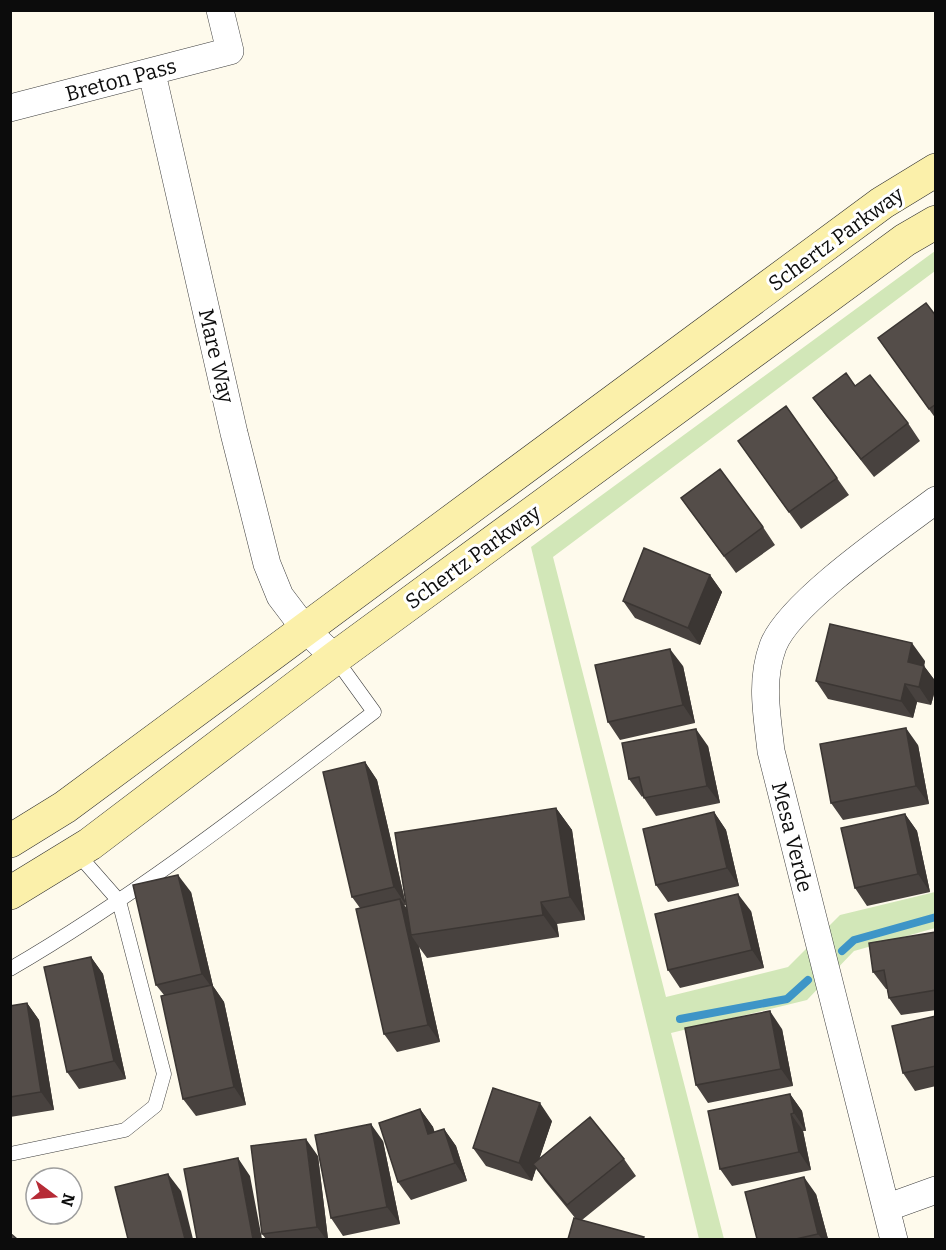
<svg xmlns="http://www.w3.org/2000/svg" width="946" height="1250" font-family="Bitter,serif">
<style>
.green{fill:#d2e7b8}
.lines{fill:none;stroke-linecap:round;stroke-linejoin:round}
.stream{stroke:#3e95c7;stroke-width:8}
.service-casing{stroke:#3f3f3f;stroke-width:15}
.minor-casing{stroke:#3f3f3f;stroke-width:28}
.secondary-casing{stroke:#2e2e2e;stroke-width:34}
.service{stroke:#fff;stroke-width:14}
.minor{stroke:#fff;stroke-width:27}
.secondary{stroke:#fbf0aa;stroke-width:33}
.wall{fill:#48423f}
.shaded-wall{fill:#3b3633}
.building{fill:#544d49;stroke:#3b3633;stroke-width:1.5}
.labels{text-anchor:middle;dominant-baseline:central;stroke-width:6;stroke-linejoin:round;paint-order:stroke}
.street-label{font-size:21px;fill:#0c0c0c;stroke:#fff}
</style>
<rect width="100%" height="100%" fill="#fefaec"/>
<!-- green -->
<path class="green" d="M935 251V271L553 557 666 997 788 967 840 915 935 892V928L854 951 807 1000 671 1033 724 1239H699L531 547Z"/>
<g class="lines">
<!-- stream -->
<path class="stream" d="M842 951 854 940 936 917
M680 1019 787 999 808 980"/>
<defs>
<path id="service" d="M10 969C139 894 256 802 374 712L335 658
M10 1154 125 1130 155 1106 164 1074 119 901 76 852"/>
<path id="minor" d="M152 73 234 433 267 564 280 596 305 629 335 658
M10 108 230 51 220 10
M886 1208 936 1190
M894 1240 771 751C767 715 760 681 773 646 789 603 896 530 936 500"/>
<path id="secondary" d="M10 841 65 807 882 203 936 170
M10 893 90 844 335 658 905 240 936 222"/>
</defs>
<!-- service casing -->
<use href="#service" class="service-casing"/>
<!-- minor casing -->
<use href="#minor" class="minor-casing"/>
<!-- secondary casing -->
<use href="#secondary" class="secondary-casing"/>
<!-- service -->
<use href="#service" class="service"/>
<!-- minor -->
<use href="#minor" class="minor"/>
<!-- secondary -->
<use href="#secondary" class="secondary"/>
</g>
<!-- wall -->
<path class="wall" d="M936 316V419L878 338Z
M855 386 908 423 920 441 874 477 826 416 813 398Z
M786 406 849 495 801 529 738 441Z
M681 498 763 527 775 545 736 573Z
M710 575 722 592 700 645 635 618 623 601Z
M925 661 924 666 936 682V687L931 705 917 702 913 718 828 699 816 681Z
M683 666 695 723 620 740 608 722Z
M918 745 929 804 843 820 831 803Z
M708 746 720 803 656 816 644 798 643 796 642 797 629 779Z
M365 762 377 780 406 905H404L407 909 556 808 572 830 585 920 557 924 559 937 427 958 419 947 440 1042 397 1052 384 1034 360 908 352 897Z
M714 812 726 830 739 886 668 902 656 885Z
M905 814 917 831 930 892 867 906 855 888Z
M191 892 213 986 224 1002 246 1105 196 1116 183 1099 164 995 156 985Z
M751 911 764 968 680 988 668 970Z
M936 932V1010L901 1015 889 998 887 989H886L873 972Z
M91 957 103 974 126 1079 79 1089 67 1072Z
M27 1003 39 1020 54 1110 10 1117V1006Z
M936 1016V1086L915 1091 903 1073Z
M782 1029 793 1086 708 1103 696 1085Z
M790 1094 802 1111 806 1131H803L811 1170 732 1186 720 1169Z
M420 1109 433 1127 434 1132 444 1129 456 1146 467 1181 411 1200 398 1182Z
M552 1121 539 1159H624L636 1176 582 1220 576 1219 545 1181 536 1168 532 1181 486 1166 473 1148Z
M383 1141 400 1224 343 1236 331 1218Z
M318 1156 328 1239H266L262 1234Z
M816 1194 828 1239H757Z"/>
<!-- shaded-wall -->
<path class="shaded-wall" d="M710 575 722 592 700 645 688 628Z
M912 643 925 661 921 680 908 662Z
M670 649 683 666 695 723 683 705Z
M924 666 936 682V687L931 705 919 687Z
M905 684 917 702 913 718 901 701Z
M906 728 918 745 929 804 916 786Z
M696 729 708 746 720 803 707 786Z
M365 762 377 780 406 905 394 887Z
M556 808 572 830 585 920 570 897Z
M714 812 726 830 739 886 727 868Z
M905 814 917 831 930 892 918 874Z
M178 875 191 892 213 986 224 1002 246 1105 234 1087 213 989 202 974Z
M738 894 751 911 764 968 752 950Z
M400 899 412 916 411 935 419 947 440 1042 428 1025Z
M541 902 557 924 559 937 543 915Z
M91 957 103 974 126 1079 114 1061Z
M27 1003 39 1020 54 1110 41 1092Z
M770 1011 782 1029 793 1086 781 1069Z
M790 1094 802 1111 806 1131 794 1113Z
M540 1103 552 1121 532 1181 519 1163Z
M420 1109 433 1127 441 1151 428 1134Z
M791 1114 803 1131 811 1170 799 1152Z
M371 1124 383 1141 400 1224 387 1207Z
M444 1129 456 1146 467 1181 455 1163Z
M306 1139 318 1156 328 1239H326L317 1227Z
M238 1158 250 1176 262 1239H253Z
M168 1174 181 1191 193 1239H185Z
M804 1177 816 1194 828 1239H822L818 1234Z"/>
<!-- building -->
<path class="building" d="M926 303 936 316V404L929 409 878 338Z
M846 373 855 386 870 375 908 423 861 459 813 398Z
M786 406 837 478 789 512 738 441Z
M720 469 763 527 724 556 681 498Z
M644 548 710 575 688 628 623 601Z
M830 624 912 643 908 662 924 666 919 687 905 684 901 701 816 681Z
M670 649 683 705 608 722 595 665Z
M906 728 916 786 831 803 820 744Z
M696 729 707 786 644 798 639 777 629 779 622 743Z
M365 762 394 887 352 897 323 772Z
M556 808 570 897 541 902 543 915 411 935 395 833Z
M714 812 727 868 656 885 643 829Z
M905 814 918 874 855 888 841 828Z
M178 875 202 974 156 985 133 885Z
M738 894 752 950 668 970 655 914Z
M400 899 428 1025 384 1034 356 909Z
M936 932V990L889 998 884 970 873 972 869 943Z
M91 957 114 1061 67 1072 44 967Z
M212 985 234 1087 183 1099 161 996Z
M27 1003 41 1092 10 1097V1006Z
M770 1011 781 1069 696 1085 685 1028Z
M936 1016V1066L903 1073 892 1026Z
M493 1088 540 1103 519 1163 473 1148Z
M790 1094 794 1113 791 1114 799 1152 720 1169 708 1111Z
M420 1109 428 1134 444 1129 455 1163 398 1182 379 1123Z
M590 1117 624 1159 567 1205 533 1164Z
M371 1124 387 1207 331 1218 315 1135Z
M306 1139 317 1227 262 1234 251 1146Z
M238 1158 253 1239H197L184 1169Z
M168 1174 185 1239H128L115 1187Z
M804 1177 818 1234 796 1239H757L745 1192Z
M574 1218 644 1237 643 1239H568Z
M10 1233 17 1239H10Z"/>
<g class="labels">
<!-- street labels -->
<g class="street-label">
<text transform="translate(121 80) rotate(-15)">Breton Pass</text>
<text transform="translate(836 239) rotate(-36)">Schertz Parkway</text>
<text transform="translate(216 356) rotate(77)">Mare Way</text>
<text transform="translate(473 557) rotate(-36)">Schertz Parkway</text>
<text transform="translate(792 837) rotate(76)">Mesa Verde</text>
</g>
</g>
<!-- border -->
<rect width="946" height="1250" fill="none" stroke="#0c0c0c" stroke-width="24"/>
<!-- north arrow -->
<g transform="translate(54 1196) rotate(106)"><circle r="28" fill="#ffffff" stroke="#9e9e9e" stroke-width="1.5"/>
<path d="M0-4.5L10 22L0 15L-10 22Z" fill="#b62b36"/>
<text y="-9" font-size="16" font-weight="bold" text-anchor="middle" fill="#0c0c0c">N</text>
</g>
</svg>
